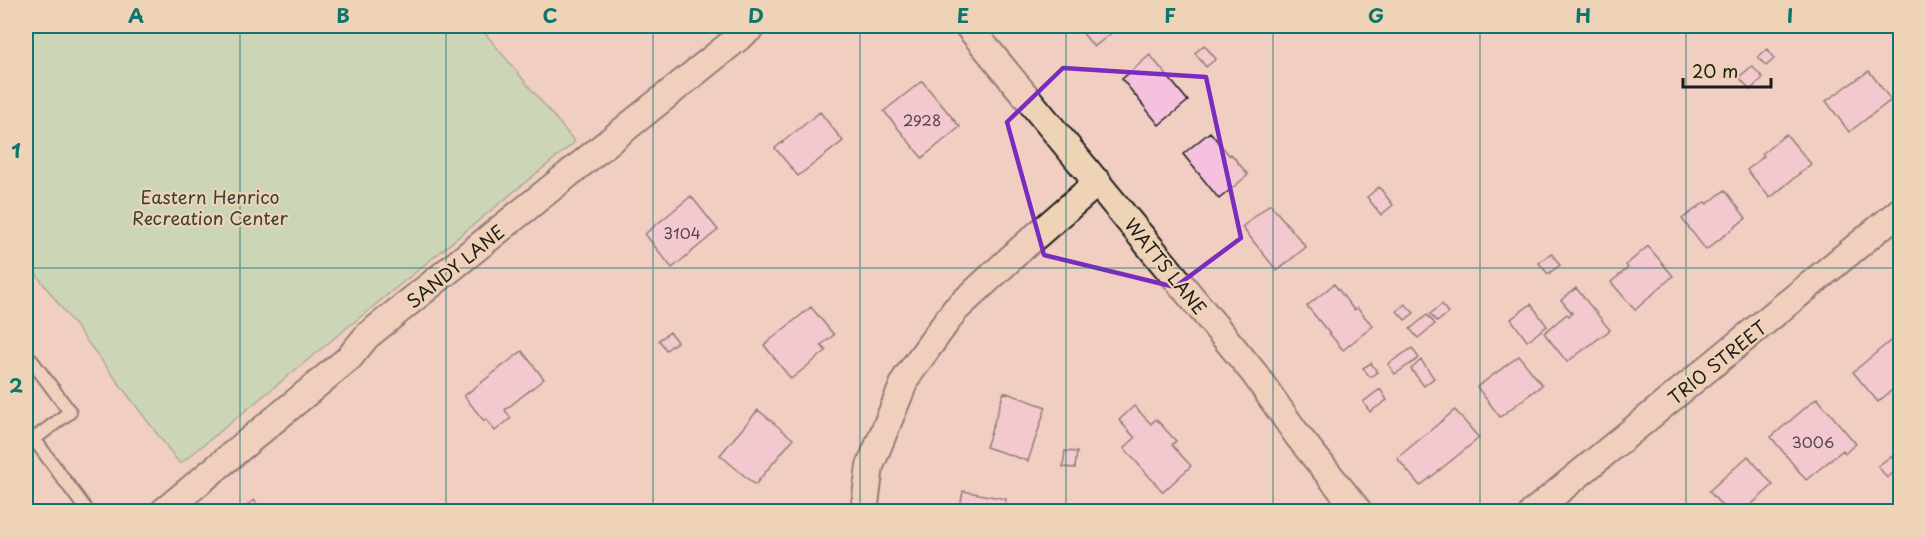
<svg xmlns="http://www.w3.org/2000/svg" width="1926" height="537" font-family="'Playpen Sans',sans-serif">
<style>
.green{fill:#9fdea7;stroke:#5e7d62;stroke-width:1.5}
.building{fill:#f5c1de;stroke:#1c1c1c;stroke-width:1.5}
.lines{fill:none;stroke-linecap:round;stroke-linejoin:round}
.service-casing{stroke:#1c1c1c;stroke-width:16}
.minor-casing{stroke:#1c1c1c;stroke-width:30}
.service{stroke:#efd3b6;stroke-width:12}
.minor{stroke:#efd3b6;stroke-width:26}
.marked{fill:none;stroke:#7b2cbf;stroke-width:4.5;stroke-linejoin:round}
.grid{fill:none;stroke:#0f766e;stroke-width:1.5;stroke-opacity:0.55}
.labels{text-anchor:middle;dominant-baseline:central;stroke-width:4.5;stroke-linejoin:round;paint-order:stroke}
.number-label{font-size:15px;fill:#52454c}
.park-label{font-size:18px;fill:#364338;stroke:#efd3b6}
.street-label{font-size:18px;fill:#1c1c1c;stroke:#efd3b6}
.neatline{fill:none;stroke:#0f766e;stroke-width:2}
.grid-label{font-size:20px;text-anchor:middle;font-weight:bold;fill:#0f766e}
</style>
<rect width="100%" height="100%" fill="#f1cec2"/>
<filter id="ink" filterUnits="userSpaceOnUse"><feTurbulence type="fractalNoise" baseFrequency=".0167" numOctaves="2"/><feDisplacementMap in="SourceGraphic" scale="12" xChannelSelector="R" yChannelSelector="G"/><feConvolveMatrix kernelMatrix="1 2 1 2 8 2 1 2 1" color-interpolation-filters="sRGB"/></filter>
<g filter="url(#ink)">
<!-- green -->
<path class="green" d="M26 26H479L575 142 180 464 26 261Z"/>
<!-- building -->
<path class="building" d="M1077 26H1120L1094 47Z
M1204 45 1216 59 1206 67 1195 53Z
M1767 49 1774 59 1766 66 1758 57Z
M1150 55 1188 101 1159 125 1122 79Z
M1752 66 1763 78 1750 90 1739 77Z
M1869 71 1891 100 1849 132 1826 101Z
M922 81 960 127 922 158 884 111Z
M820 112 843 141 798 176 775 148Z
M1210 132 1229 155 1231 154 1248 175 1219 199 1183 154Z
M1786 134 1811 164 1770 198 1747 170 1764 156 1762 154Z
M1379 187 1393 205 1381 215 1367 197Z
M1725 190 1746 218 1706 250 1682 219 1705 202 1707 204Z
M691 196 718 230 672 268 645 234Z
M1270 204 1306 247 1277 271 1242 227Z
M1648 246 1673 276 1635 310 1611 282 1628 268 1626 265Z
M1551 253 1560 265 1548 274 1539 263Z
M1334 284 1354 310 1357 308 1373 326 1343 350 1307 306Z
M1576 288 1610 330 1567 362 1544 333 1567 314 1569 316 1572 313 1561 300Z
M1405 304 1414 313 1405 320 1397 311Z
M1442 304 1448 313 1437 322 1430 314Z
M1531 304 1547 326 1527 341 1511 319Z
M811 307 834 335 821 345 826 351 791 379 764 345Z
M1427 315 1435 324 1418 338 1410 329Z
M670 332 677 342 666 350 659 340Z
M1895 337 1900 343V383L1878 402 1853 372Z
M1412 348 1419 358 1395 374 1388 364Z
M522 351 544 379 505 410 511 418 495 431 486 419 484 421 464 396Z
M1519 356 1542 385 1500 417 1477 387Z
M1421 360 1434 378 1424 386 1411 369Z
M1371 363 1377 372 1370 377 1363 368Z
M1380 389 1387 400 1370 412 1363 402Z
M1004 392 1046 407 1028 461 986 447Z
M1817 398 1856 444 1845 453 1843 450 1806 480 1771 437Z
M1134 406 1151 424 1156 419 1176 441 1172 445 1191 466 1163 492 1124 448 1135 438 1119 420Z
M758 410 793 439 755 485 720 455Z
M1455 410 1479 438 1420 486 1397 458Z
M1065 451 1077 452 1075 468 1063 467Z
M1748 456 1773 485 1743 512H1727L1709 491Z
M1891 456 1900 467 1887 478 1878 466Z
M963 491 1006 499 1004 512H959Z
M254 500 263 512H238Z"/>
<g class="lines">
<defs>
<path id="service" d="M26 353 70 412 26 445
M34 439 88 512"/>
<path id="minor" d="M968 26 1254 373 1298 436 1359 512
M163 512 349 358 367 336 753 26
M864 512 870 466 906 378 955 310 1021 249 1098 182
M1533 512 1900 211"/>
</defs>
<!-- service casing -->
<use href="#service" class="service-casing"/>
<!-- minor casing -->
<use href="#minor" class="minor-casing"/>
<!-- service -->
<use href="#service" class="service"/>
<!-- minor -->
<use href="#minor" class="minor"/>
</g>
</g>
<!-- marked area -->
<path d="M0 0H1926V537H0ZM1063 68 1206 77 1241 238 1175 287 1044 255 1007 122Z" fill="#f1cec2" fill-opacity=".55" fill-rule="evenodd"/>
<path class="marked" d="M1063 68 1206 77 1241 238 1175 287 1044 255 1007 122Z"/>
<!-- grid -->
<path class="grid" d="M240 26V512M446 26V512M653 26V512M860 26V512M1066 26V512M1273 26V512M1480 26V512M1686 26V512M26 268H1900"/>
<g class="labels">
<!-- number labels -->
<g class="number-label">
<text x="922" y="119">2928</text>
<text x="682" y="232">3104</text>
<text x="1813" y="441">3006</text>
</g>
<!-- park labels -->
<g class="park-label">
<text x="210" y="196">Eastern Henrico<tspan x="210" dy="21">Recreation Center</tspan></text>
</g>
<!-- street labels -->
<g class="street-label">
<text transform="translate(455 266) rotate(-39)">SANDY LANE</text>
<text transform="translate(1166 266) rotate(51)">WATTS LANE</text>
<text transform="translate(1717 362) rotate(-39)">TRIO STREET</text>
</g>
</g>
<!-- margin -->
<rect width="1926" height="537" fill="none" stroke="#efd3b6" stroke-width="66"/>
<!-- scale -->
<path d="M1683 78v9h88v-9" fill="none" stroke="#1c1c1c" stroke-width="3"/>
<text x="1692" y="78" font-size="18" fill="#1c1c1c" stroke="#efd3b6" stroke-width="4.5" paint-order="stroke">20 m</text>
<rect x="33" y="33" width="1860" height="471" class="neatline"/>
<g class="grid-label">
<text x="136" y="23">A</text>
<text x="343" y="23">B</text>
<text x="550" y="23">C</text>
<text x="756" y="23">D</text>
<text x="963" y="23">E</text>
<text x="1170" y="23">F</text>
<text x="1376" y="23">G</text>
<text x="1583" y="23">H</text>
<text x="1790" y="23">I</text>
<text x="16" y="158">1</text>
<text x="16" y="393">2</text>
</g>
</svg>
